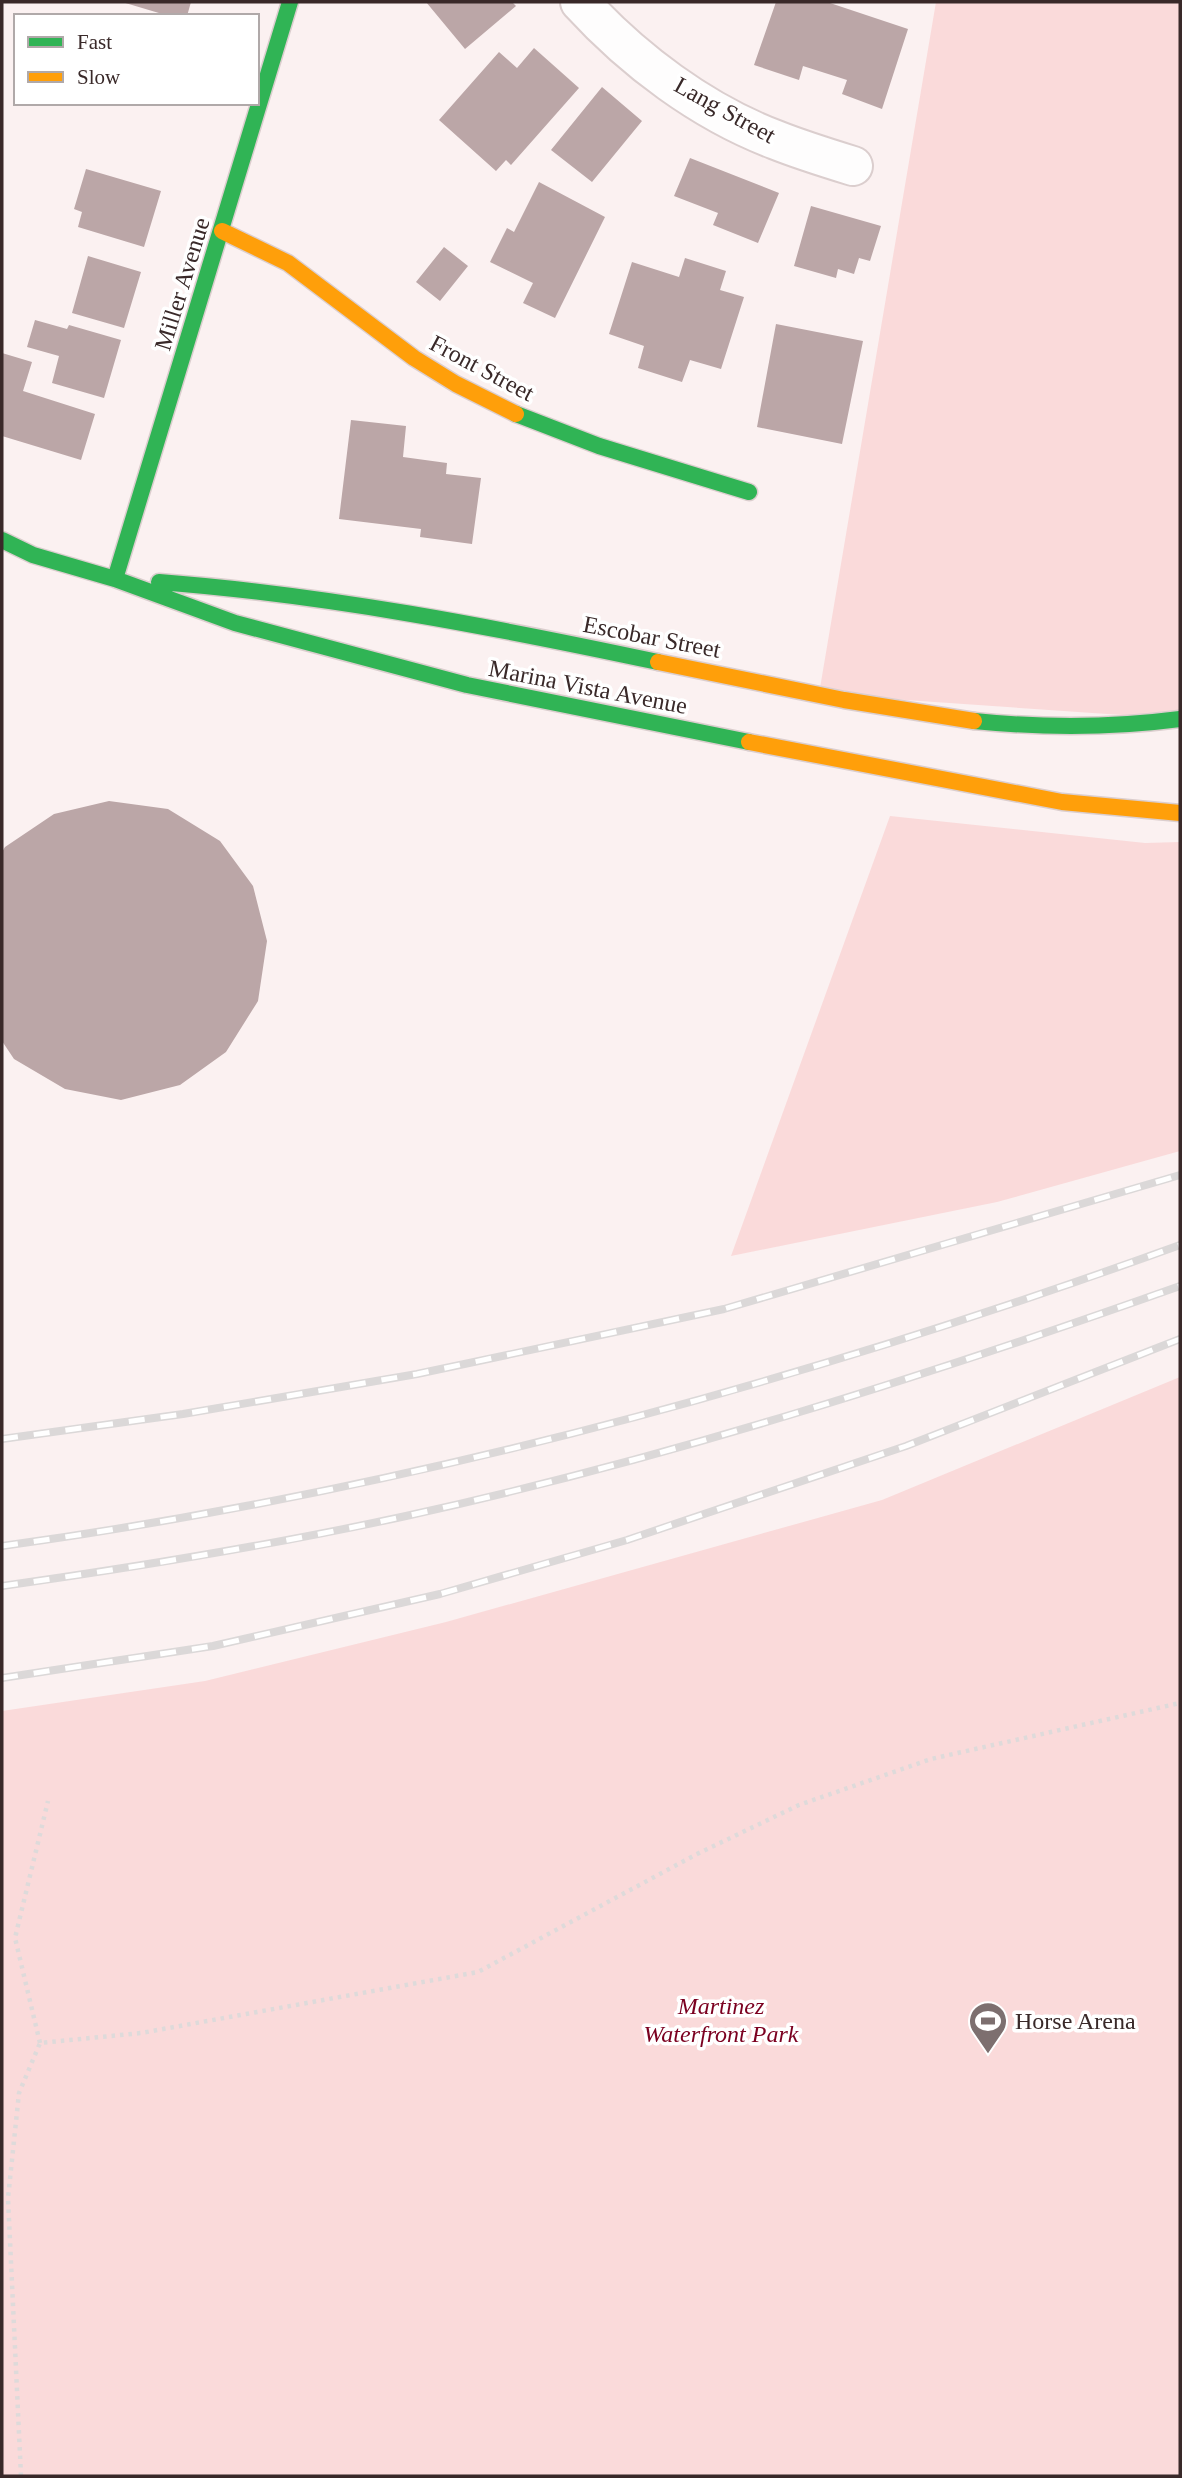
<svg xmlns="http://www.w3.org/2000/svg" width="1182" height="2478" font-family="'Times New Roman',serif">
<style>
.green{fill:#fadada}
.building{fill:#bba6a7}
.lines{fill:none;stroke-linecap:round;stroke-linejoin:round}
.street-casing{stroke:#dbcece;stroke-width:42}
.fast-casing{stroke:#dbcece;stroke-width:19}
.slow-casing{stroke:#dbcece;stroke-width:19}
.path{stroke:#dedada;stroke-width:4.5;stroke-dasharray:3.5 5;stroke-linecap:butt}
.street{stroke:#fefdfd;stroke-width:38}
.fast{stroke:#30b455;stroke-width:16}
.slow{stroke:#ff9f0a;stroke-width:16}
.rail-casing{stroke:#dbd8d8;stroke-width:8}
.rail{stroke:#fff;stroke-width:5;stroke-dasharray:16;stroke-linecap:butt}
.labels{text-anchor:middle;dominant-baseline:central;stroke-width:7;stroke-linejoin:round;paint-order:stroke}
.street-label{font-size:24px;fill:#392929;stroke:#fff}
.park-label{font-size:24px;font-style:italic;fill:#7b0020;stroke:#fff}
.poi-label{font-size:24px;fill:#392929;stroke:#fff;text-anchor:start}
</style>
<rect width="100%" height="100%" fill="#fbf1f1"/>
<!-- green -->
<path class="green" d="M936 2H1180V719L819 694Z
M890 816 1145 843 1180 842V1151L997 1202 731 1256Z
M1180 1377V2476H2V1711L205 1681 446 1622 882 1500Z"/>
<!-- building -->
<path class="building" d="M122 2H191L187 16H169Z
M426 2H512L516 6 465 49Z
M776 2H827L908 29 882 109 842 94 847 80 803 66 799 80 754 65Z
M534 48 579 88 511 165 506 160 496 171 439 120 499 52 517 68Z
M602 87 642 121 592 182 551 150Z
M690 158 779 193 758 243 713 225 718 213 674 196Z
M86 169 161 191 144 247 78 227 82 212 74 209Z
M539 182 605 217 555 318 523 303 533 283 490 262 507 228 514 232Z
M811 206 881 226 870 261 859 258 854 274 838 269 836 278 794 266Z
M444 247 468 266 440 301 416 282Z
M88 256 141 272 124 328 72 313Z
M685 258 726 271 720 290 744 297 721 369 690 360 682 382 638 368 644 346 609 334 632 262 679 277Z
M35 320 67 329 69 325 121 340 104 398 52 383 59 356 27 347Z
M776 324 863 341 842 444 757 427Z
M2 353 32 362 23 391 95 414 81 460 2 436Z
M351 420 406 426 403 457 447 463 446 474 481 478 472 544 420 537 421 529 339 519Z
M109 801 168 809 220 841 253 886 267 941 258 1001 226 1052 180 1085 121 1100 65 1089 14 1059 2 1041V852L5 847 54 814Z"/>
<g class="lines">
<defs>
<path id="street" d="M580 2C633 60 702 112 776 140 801 150 827 158 853 166"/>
<path id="fast" d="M516 414 599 446 749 492
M2 540 33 555 115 579 235 623 467 685 749 742
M115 579 290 2
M159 582C328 595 493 627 658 662
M974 721C1044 728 1111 728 1180 719"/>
<path id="slow" d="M222 231 288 263 414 358 456 384 516 414
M658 662 844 700 974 721
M749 742 1062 802 1180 813"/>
</defs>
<!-- street casing -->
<use href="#street" class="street-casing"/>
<!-- fast casing -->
<use href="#fast" class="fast-casing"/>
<!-- slow casing -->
<use href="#slow" class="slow-casing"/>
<!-- path -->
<path class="path" d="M40 2043 15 1938 48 1801
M21 2476 8 2198 19 2093 40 2043 141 2033 478 1972 697 1854 799 1805 931 1759 1180 1703"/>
<!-- street -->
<use href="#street" class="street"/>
<!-- fast -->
<use href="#fast" class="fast"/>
<!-- slow -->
<use href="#slow" class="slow"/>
<defs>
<path id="rail" d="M2 1439 183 1414 417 1374 724 1309 1180 1175
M2 1546C404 1491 799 1383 1180 1245
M2 1586C137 1567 273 1545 406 1516 669 1458 926 1376 1180 1286
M2 1678 213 1646 440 1594 627 1540 906 1446 1180 1339"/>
</defs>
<!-- rail casing -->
<use href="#rail" class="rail-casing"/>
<!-- rail -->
<use href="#rail" class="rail"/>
</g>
<!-- icons -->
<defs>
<symbol id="stadium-pin" viewBox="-11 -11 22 30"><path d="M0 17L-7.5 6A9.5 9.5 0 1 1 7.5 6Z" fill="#7d6f6f" stroke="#fff"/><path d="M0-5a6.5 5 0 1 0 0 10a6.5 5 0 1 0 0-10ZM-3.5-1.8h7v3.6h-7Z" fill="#fff"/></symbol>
</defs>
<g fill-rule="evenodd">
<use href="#stadium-pin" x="966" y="1999" width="44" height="60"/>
</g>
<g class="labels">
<!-- street labels -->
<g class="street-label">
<text transform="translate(725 110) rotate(29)">Lang Street</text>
<text transform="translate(182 284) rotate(-73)">Miller Avenue</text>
<text transform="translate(482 368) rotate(28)">Front Street</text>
<text transform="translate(652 637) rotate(11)">Escobar Street</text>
<text transform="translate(588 687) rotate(11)">Marina Vista Avenue</text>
</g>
<!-- park labels -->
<g class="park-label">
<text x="721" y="2006">Martinez<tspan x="721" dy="28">Waterfront Park</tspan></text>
</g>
<!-- poi labels -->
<g class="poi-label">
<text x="1015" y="2021">Horse Arena</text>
</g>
</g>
<!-- border -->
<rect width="1182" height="2478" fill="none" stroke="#392929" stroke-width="7"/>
<!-- legend -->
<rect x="14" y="14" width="245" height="91" fill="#ffffff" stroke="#b0a9a9" stroke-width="2"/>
<rect x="28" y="37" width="35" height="10" fill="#30b455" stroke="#b0a9a9" stroke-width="2"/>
<text x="77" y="49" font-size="21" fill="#392929">Fast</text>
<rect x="28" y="72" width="35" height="10" fill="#ff9f0a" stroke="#b0a9a9" stroke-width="2"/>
<text x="77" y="84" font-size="21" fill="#392929">Slow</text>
</svg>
